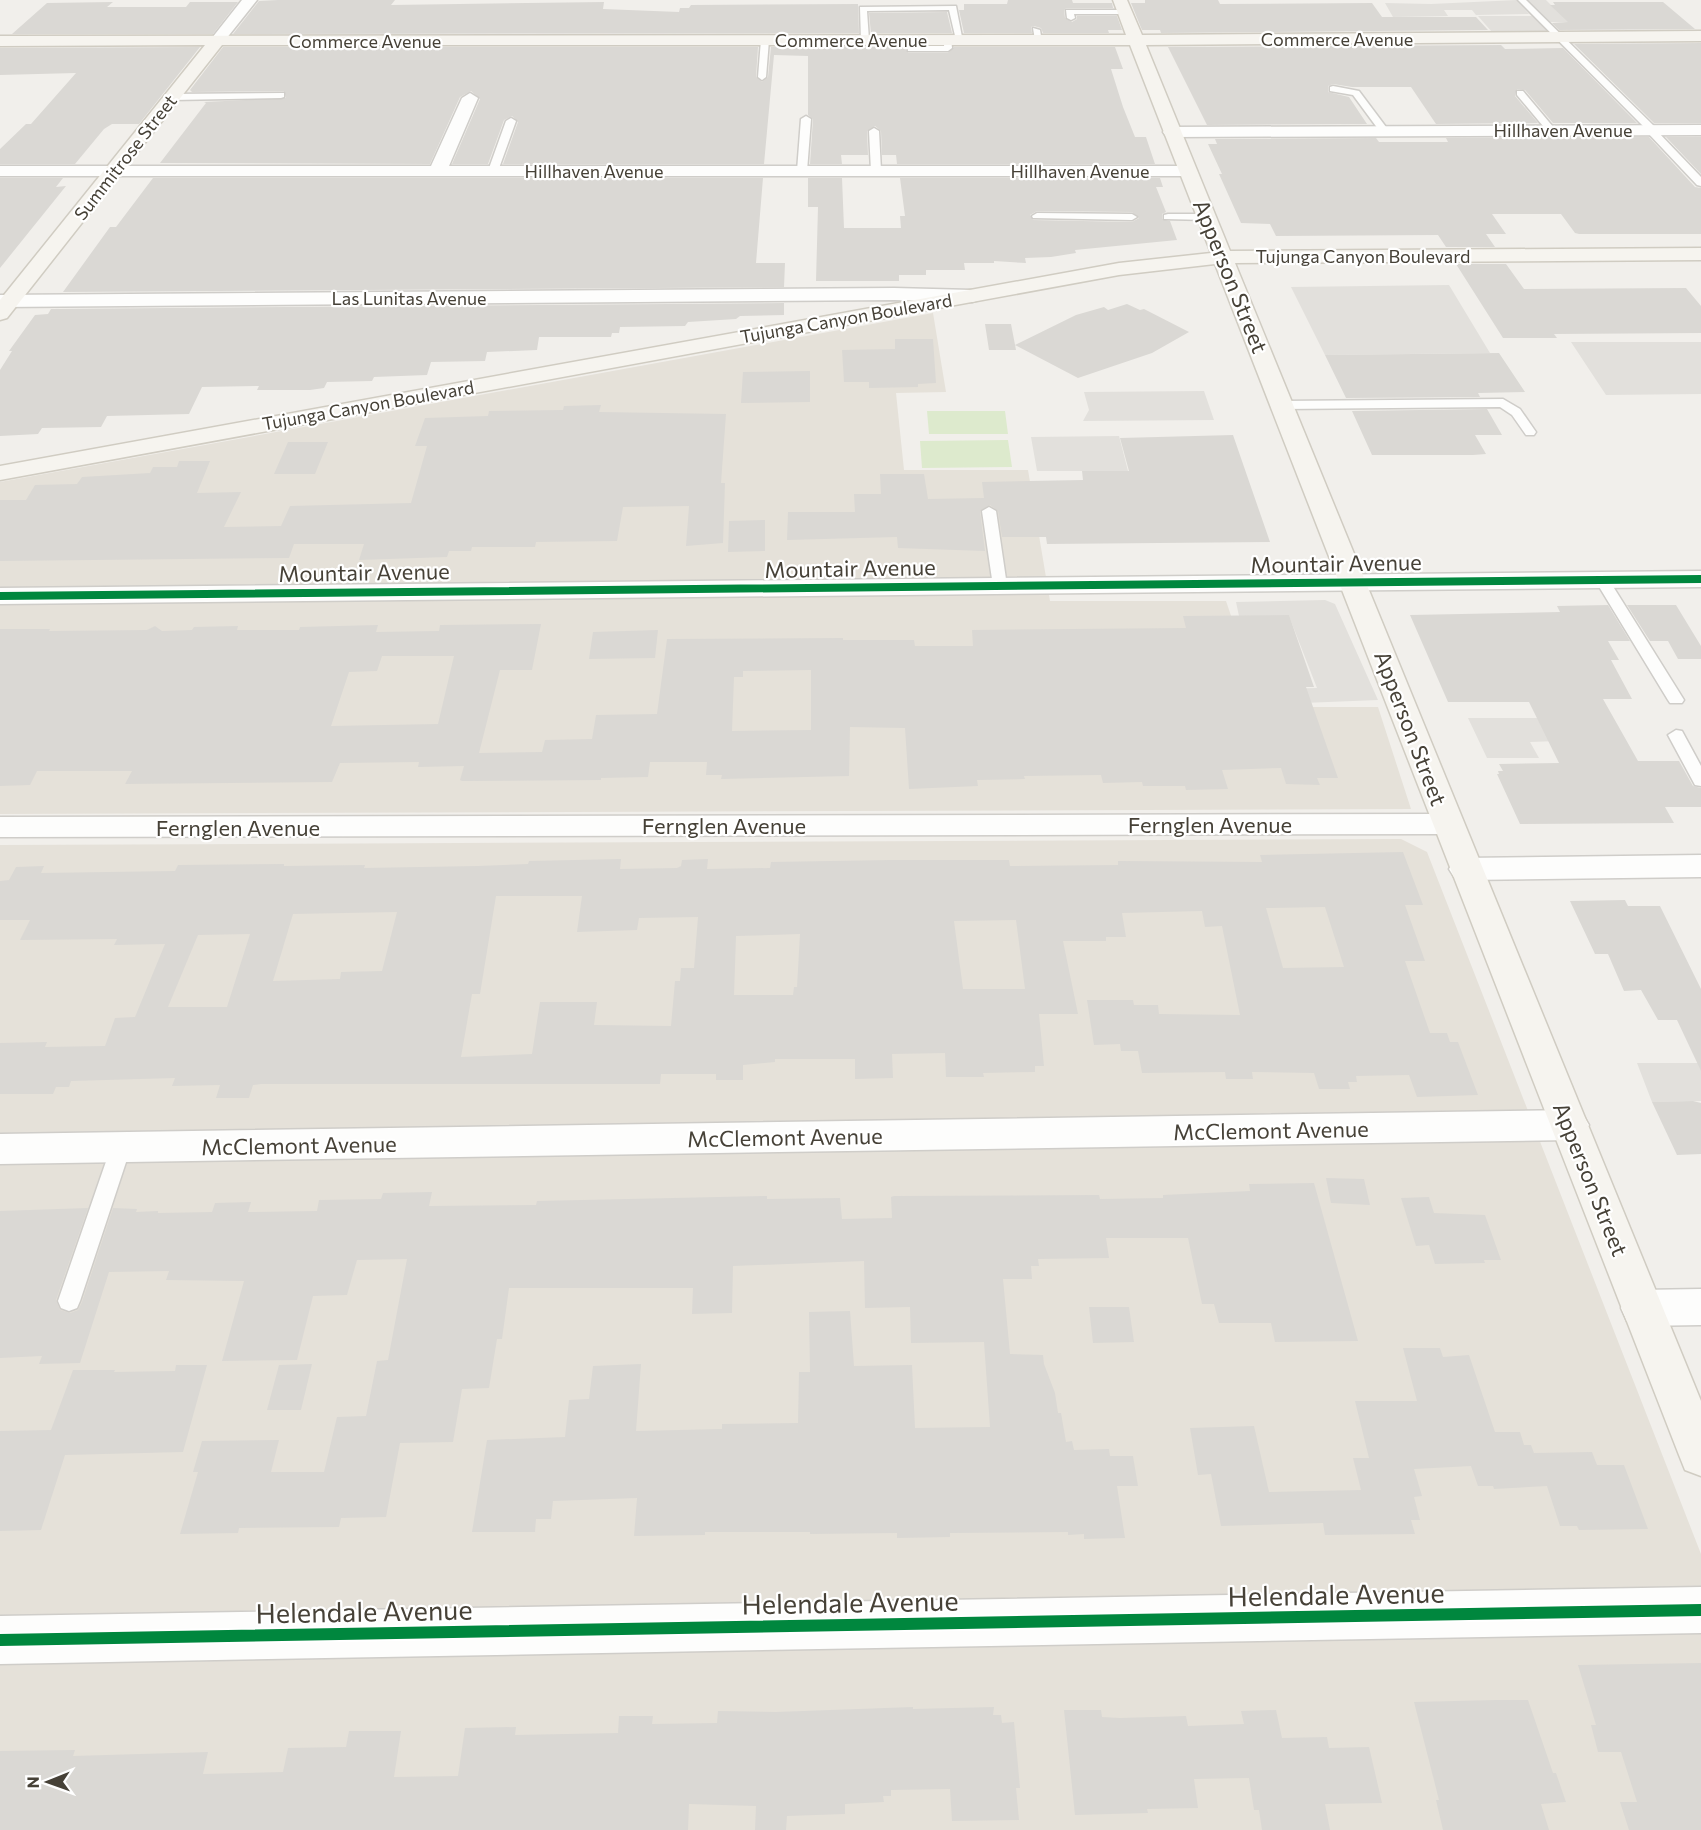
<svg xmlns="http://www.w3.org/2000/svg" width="1701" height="1830" font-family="Commissioner,sans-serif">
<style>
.residential{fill:#e5e1d9}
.green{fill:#ddeacd}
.parking{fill:#e2e0dc}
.building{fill:#dad8d4;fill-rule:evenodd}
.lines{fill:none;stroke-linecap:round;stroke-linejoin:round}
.lane-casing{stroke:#cfcdc9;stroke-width:3}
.street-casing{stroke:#cfcdc9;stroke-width:3}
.secondary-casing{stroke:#d0ccc2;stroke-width:3}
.lane{fill:#fdfdfc;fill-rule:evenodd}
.street{fill:#fdfdfc;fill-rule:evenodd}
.secondary{fill:#f6f4ef;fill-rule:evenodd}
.cycleway-far1-casing{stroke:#fff;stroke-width:10}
.cycleway-casing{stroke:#fff;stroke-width:16}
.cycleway-far1{stroke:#00873e;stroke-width:8}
.cycleway{stroke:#00873e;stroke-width:12}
.labels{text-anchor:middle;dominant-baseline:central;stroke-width:4.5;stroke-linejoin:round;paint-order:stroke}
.far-street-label{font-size:18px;fill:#464137;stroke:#fff}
.street-label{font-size:22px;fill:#464137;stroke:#fff}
.near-street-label{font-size:27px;fill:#464137;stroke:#fff}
</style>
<rect width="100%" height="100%" fill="#f1efeb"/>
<!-- residential -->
<path class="residential" d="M933 313 946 392 896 393 904 470H1028L1050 601H1226L1262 707H1378L1411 809 0 814V482Z
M1401 839 1427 852 1701 1554V1830H0V845Z"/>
<!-- green -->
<path class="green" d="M927 411H1005L1008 434H929Z
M1008 440 1012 467 922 468 920 441Z"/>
<!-- parking -->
<path class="parking" d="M1517 0 1529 14 1476 15 1472 10H1444L1448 16 1393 17 1385 3 1431 4Z
M1527 0H1546L1556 10 1574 22H1548Z
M1478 16H1532L1547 31 1492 32Z
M1449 285 1490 353 1325 355 1291 287Z
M1571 342H1701V394L1606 395Z
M1204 391 1214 420 1083 421 1089 410 1084 392Z
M1119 436 1128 471H1037L1031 437Z
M1325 600 1335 604 1378 700 1278 704 1274 689 1317 688 1289 616H1239L1236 602Z
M1468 718H1571L1584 740 1530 742 1539 758H1487Z
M1637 1063H1701V1101L1652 1102Z"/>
<!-- building -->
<path class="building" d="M278 0H395L391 5 604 2 603 9 679 12 680 8H689L691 5 858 4 859 33 233 34 259 1Z
M1008 0H1072L1073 3H1112L1113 8H1066L1064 10 1065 18 1072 22 1077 19V16H1117L1122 30H1108L1109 33H1043L1041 28 1034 26 1031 27 1032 33H964L959 10H964V4H1007Z
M1145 0H1218L1220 4 1372 3 1382 17H1476L1488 30 1161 33 1160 30H1142L1131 3H1145Z
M113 2 107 7H186L190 2H238L213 34H12L47 3Z
M1553 2H1663L1695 29 1559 30 1552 23 1568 22 1550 5H1555Z
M947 12 952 33H871L869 13Z
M1701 43V123H1654L1574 44Z
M1501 45 1505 49 1563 48 1637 123H1553L1525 90 1517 89 1515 96 1538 123 1436 124 1411 87H1352L1333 84 1328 86V92L1349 97 1367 124 1207 125 1168 47Z
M200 47 139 124H112L104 129 75 164H0V149L26 124H31L76 73 0 75V48Z
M223 47H758L756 77 762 82 768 77 771 47H905L908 53H948L954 47H1115L1123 69H1111L1123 107 1135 137H1146L1155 164H897L896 155H882L881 131 875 126 867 131 868 155H841L842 164H810L813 119 808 115V56L774 55 764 164H503L518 122 512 116 504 120 488 164H452L480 99 471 91 460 97 430 164 160 163 206 103 204 102 286 98 284 91 192 92 190 90Z
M1649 137 1695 187 1701 188V234H1579L1575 233 1561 214H1492L1506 234H1486L1495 247H1446L1438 235 1276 236 1270 224 1241 223 1219 174H1222L1208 144H1217L1215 139 1376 138 1379 142H1448L1446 138Z
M1666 137H1701V174Z
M0 178H63L56 187 66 186 0 268Z
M153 178H763L756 263H785L784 287 63 292 110 227H116Z
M808 178H842L844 228H901L900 216H905L900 178H1160L1163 187H1156L1166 212 1162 214V219L1170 221 1177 240 1075 250 1076 253 1051 257 1025 258 1026 263 994 261V263H964L965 270H926V275H899V281H816L818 207H808ZM1037 211 1132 212 1139 218 1132 222 1033 220 1030 215Z
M1456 264H1506L1524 289 1686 288 1701 306V333L1554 334 1557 338H1503Z
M784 303V315L740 316 736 319 688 322 685 326 620 327 619 333H612L611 337H539L537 350 487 352 485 361 431 362 427 375 374 377 372 381 327 382 324 388 310 390H257L259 386 202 387 189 414 107 416 101 427 42 428 38 434 0 436V370L12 351H9L35 315 48 314 51 309Z
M1127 304 1140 310 1144 309 1189 332 1152 353 1078 378 1015 345 1076 315 1104 307 1108 310Z
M985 324H1011L1016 350H989Z
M895 339H933L936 383 918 384V387L869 388V382H844L842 350 895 349Z
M1499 353 1525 392 1478 393 1480 397 1346 398 1325 355Z
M810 371V402L741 403 743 372Z
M601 405 599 412 726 414 721 483H725L723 543 686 546 689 506 623 507 617 541 536 542 535 547H472L471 551H449L447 557 359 560 364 544H294L289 558 0 561V500H26L35 485 77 484 82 477 150 473 153 467H177L179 461H210L197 493 241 492 224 527 281 526 290 506 411 503 427 446H415L425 418 488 416 489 411 563 410 564 406Z
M1487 409 1502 435H1475L1486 454 1473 455H1372L1352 411Z
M1233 435 1270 542 1047 544 1046 537H1002L998 511 990 505 980 511 985 551 898 548 897 537 787 540 788 512H855L854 494H881L880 474H924L928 499 984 498 982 482 1083 480 1082 471H1129L1120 438Z
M288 442H328L315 474H274Z
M765 520V551L728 552 729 521Z
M1608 605 1630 641H1608L1619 660H1611L1632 699H1603L1638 761H1679L1693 786 1701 788V807H1665L1674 823 1520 824 1497 774H1499L1498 771H1503L1499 764 1559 763 1529 702H1448L1410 615 1560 612 1557 606Z
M1627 605H1676L1701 646V659H1678L1668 641H1650Z
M1289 615 1314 687H1306L1338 778H1317L1320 785 1286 784 1281 768 1222 770 1228 789 1186 790 1185 786H1143L1142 782 1103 783 1101 775 1024 776 1025 779 977 780 978 786 909 789 905 728 850 727 849 776 721 779 722 775H706L707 762H650L648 777 601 778V780L462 781 460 780 464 766 418 767 419 762 340 763 332 782 125 784 132 771H37L30 785 0 786V629H50L49 631 147 630 155 626 162 631 192 630 194 627 238 626 237 630H299L300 627 378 625 376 632 439 631 440 625 541 624 532 670H500L479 753 542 752 545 740 592 739 596 715 657 714 667 639 843 638V640H914L915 646H973L972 630 1186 628 1183 616ZM382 656H454L438 724 331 726 349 672 377 671ZM811 670V730L732 731 734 677H743V671Z
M658 630 655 658 589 659 593 632Z
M1403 852 1423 905H1405L1425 961H1405L1430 1033H1447L1450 1042H1458L1478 1095 1417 1097 1409 1075 1356 1076 1357 1082H1348L1350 1089H1319L1314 1073 1252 1072 1253 1079H1226L1225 1072 1142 1073 1138 1051H1121L1120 1044 1094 1045 1087 1000H1133L1134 1005H1158L1159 1014 1240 1015 1222 926 1205 927 1202 911 1122 913 1126 937H1106V941H1063L1078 1014H1039L1044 1066H1035V1072L983 1073 984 1077H946L945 1053 892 1054 893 1078 855 1079V1059H775V1062L743 1065V1080H716V1074H661L660 1084H261L253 1085 249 1098H216L220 1085 172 1086 175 1078 71 1081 69 1087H56L53 1094H0V1043L47 1042 45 1047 105 1046 115 1018 135 1017 165 944 114 945 117 939 20 940 30 920H0V881L9 880 16 867 44 866 41 873 175 871 178 865 284 864V866L365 865 364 868 478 866 528 864 529 861 621 859 620 869 677 868 681 866 682 860 708 859 707 869 770 868 771 862 890 860H1009L1010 866 1118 865V861L1262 862 1260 855ZM496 896H582L577 932 637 930 639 918 698 917 694 968H681L680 981H675L671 1026 594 1025 597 1002H540L532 1054 461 1057 472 994H480ZM1325 907 1344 967 1283 968 1266 908ZM397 912 382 971 341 972 340 979 273 981 293 914ZM1016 920 1025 989H963L954 921ZM250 934 227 1007H168L198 935ZM800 934 797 987H794L793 995H734L736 936Z
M1625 900 1628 906H1660L1701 989V1071L1677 1020H1658L1641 990 1624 991 1608 954H1595L1570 901Z
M1693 1101 1701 1103V1154L1677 1155 1652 1102Z
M1326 1178 1364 1179 1370 1205 1331 1203Z
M1314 1183 1358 1341 1275 1342 1271 1323H1219L1214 1304H1202L1188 1238H1106L1109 1258 1038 1259 1039 1266H1031L1032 1279H1003L1010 1354 1043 1355 1044 1364 1055 1393 1058 1413H1061L1066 1442 1072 1441 1074 1450 1109 1449 1110 1456H1133L1138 1486H1117L1125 1538 1084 1539V1534L1068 1535V1532L950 1533V1537L897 1538V1533L810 1534V1532H705V1535L634 1536 637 1498 553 1501 551 1519H536L535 1532H472L487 1440 565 1437 569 1400 589 1399 593 1366 641 1364 636 1431 722 1429V1424L798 1423 799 1372H810L809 1312 850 1311 854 1366 912 1365 915 1428 990 1427 984 1342 911 1343 910 1307 865 1308 864 1261 733 1266 732 1313 692 1314 693 1288H509L502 1339H497L489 1388 462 1389 453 1442 400 1443 386 1517 341 1518 339 1527 239 1528 238 1533 180 1534 198 1472H193L202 1441 279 1440 271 1472H324L337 1417 366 1416 377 1361 388 1360 407 1259 357 1260 347 1295 313 1296 297 1360 222 1361 244 1281 166 1280 169 1271 109 1272 80 1363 39 1364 42 1356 0 1358V1211L88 1208 56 1300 60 1310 70 1313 78 1310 82 1302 113 1208 137 1209 136 1212 158 1211V1213L212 1212 215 1203 251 1202 248 1212 317 1211 319 1200 381 1199 383 1193 432 1192 429 1206 536 1205 537 1201 767 1196V1199L840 1198 842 1219 892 1218 891 1197 894 1196 1099 1195 1100 1199 1163 1198V1195L1250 1191 1249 1184Z
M1429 1197 1434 1213 1485 1215 1501 1260H1484L1485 1263 1435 1264 1429 1245 1416 1246 1401 1198Z
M1089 1307H1129L1134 1342 1093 1343Z
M1403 1348H1440L1443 1357 1469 1355 1495 1432H1520L1524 1445H1531L1534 1453 1592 1452 1597 1465H1624L1648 1529 1579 1530 1577 1526H1560L1547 1486 1494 1489 1493 1486H1478L1471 1466 1414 1469 1422 1496 1414 1497 1420 1520H1411L1415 1534 1325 1535 1323 1523 1221 1526 1211 1474 1198 1475 1190 1428 1254 1426 1269 1492 1361 1490 1353 1458H1369L1355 1401H1417Z
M312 1364 301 1410H267L279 1365Z
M176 1365H207L183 1452 65 1455 41 1530 0 1531V1431L51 1430 73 1370H115L114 1372 175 1371Z
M1701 1663V1830H1629L1620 1802H1637L1621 1752H1598L1591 1725H1596L1578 1665Z
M1496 1700H1528L1553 1773H1556L1566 1802 1541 1804 1549 1830H1443L1436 1800H1439L1414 1702Z
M913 1707V1709L994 1707 993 1715H1001L1002 1723 1014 1722 1020 1788H1016L1019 1820 952 1821 950 1789 891 1790V1796H883L884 1802 845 1804V1814L787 1816 786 1830H755L756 1806 689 1804 688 1830H0V1751L75 1750 73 1756 208 1752 203 1774 283 1772 288 1748 346 1747 349 1731H401L394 1777 458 1776 465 1728 516 1727 515 1735 618 1733 619 1716H653L652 1724 717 1723 718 1711 776 1712Z
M1064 1710H1101L1102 1717 1120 1718 1186 1716 1188 1726 1244 1724 1241 1711 1276 1710 1282 1738 1327 1737 1329 1748 1369 1747 1382 1803 1325 1804 1330 1830H1262L1259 1810H1254L1249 1778 1194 1779 1198 1808 1147 1809 1148 1813 1075 1815Z"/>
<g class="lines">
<defs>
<path id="lane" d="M1518 0H1526L1656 128 1657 131 1701 177V186L1697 185 1647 132 1646 129Z
M956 6 963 42 956 40 949 10 867 11 869 40 865 43 861 40 860 7Z
M1066 10H1125L1129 12 1125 14H1074L1075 18 1071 20 1067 18Z
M1033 28 1040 30 1042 42 1035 40Z
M765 37 769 40 766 77 762 80 758 77 761 40Z
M910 37 914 40 915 46H944L945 38H951L952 48 948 51H908L906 40Z
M1333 86 1359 91 1389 131 1387 133H1381L1353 95 1330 91V87Z
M1517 91H1523L1554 128V132H1548L1517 95Z
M284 93V97L281 98 173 100 168 97 173 94Z
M806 116 811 119 807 171 802 174 797 171 801 119Z
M511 118 516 121 498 171 490 173 488 171 506 121Z
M874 128 879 131 881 171 876 174 871 171 869 131Z
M1037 213 1132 214 1137 217 1132 220 1033 218 1032 216Z
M1168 214H1208L1213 217 1208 220 1164 219V215Z
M1503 399 1520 409 1536 432 1534 435H1526L1512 415 1500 407 1283 409 1277 405 1283 401Z
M989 507 996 511 1007 586 1000 590 993 586 982 511Z
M1602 576 1609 580 1684 700 1682 703H1670L1668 700 1595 580Z
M1676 730 1682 731 1701 766V786L1695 785 1668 735Z
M121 1139 128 1141 131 1147 80 1301 77 1308 69 1311 61 1308 58 1301 111 1147 114 1141Z"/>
<path id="street" d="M242 0H257L222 44H212L209 41 212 38Z
M470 93 478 98 449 166H1188L1194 167 1197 171 1194 175 1188 176H0V166H431L462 98Z
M1701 125V135L1172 137 1166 136 1163 132 1166 128 1172 127Z
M894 288 972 290 979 292 982 296 979 300 972 302 894 300 0 307V295Z
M1701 571V587L0 604V588Z
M1448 814 1459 817 1464 824 1459 831 1448 834 0 837V817Z
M1701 855V877L1465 880 1454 877 1449 869 1454 861 1465 858Z
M1570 1110 1583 1115 1589 1125 1583 1135 1570 1140 0 1164V1134Z
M1701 1289V1325L1641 1326 1627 1321 1621 1308 1627 1295 1641 1290Z
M1701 1587V1633L0 1664V1616Z"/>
<path id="secondary" d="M1113 0H1127L1142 35 1701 31V41L1146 45 1230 251 1701 248V260L1235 263 1701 1401V1476L1685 1470 1679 1455 1215 264 1119 275 0 480V466L1119 263 1211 253 1130 45H222L7 318 0 320V300L205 45 0 46V36L1126 35Z"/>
</defs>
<!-- lane casing -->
<use href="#lane" class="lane-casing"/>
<!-- street casing -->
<use href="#street" class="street-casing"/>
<!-- secondary casing -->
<use href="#secondary" class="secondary-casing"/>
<!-- lane -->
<use href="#lane" class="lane"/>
<!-- street -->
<use href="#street" class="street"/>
<!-- secondary -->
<use href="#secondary" class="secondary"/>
<defs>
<path id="cycleway-far1" d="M0 596 1701 579"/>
<path id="cycleway" d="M0 1640 1701 1610"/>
</defs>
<!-- cycleway-far1 casing -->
<use href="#cycleway-far1" class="cycleway-far1-casing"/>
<!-- cycleway casing -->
<use href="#cycleway" class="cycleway-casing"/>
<!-- cycleway-far1 -->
<use href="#cycleway-far1" class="cycleway-far1"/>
<!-- cycleway -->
<use href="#cycleway" class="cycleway"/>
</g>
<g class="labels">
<!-- far-street labels -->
<g class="far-street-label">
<text x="1337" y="39">Commerce Avenue</text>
<text x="851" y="40">Commerce Avenue</text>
<text x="365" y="41">Commerce Avenue</text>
<text x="1563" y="130">Hillhaven Avenue</text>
<text transform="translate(125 157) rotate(-52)">Summitrose Street</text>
<text x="594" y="171">Hillhaven Avenue</text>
<text x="1080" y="171">Hillhaven Avenue</text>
<text x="1363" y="256">Tujunga Canyon Boulevard</text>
<text x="409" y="298">Las Lunitas Avenue</text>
<text transform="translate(846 318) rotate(-10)">Tujunga Canyon Boulevard</text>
<text transform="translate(368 405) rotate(-10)">Tujunga Canyon Boulevard</text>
</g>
<!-- street labels -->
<g class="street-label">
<text transform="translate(1231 276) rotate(68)">Apperson Street</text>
<text transform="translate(1336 563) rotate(-1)">Mountair Avenue</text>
<text transform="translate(850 568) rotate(-1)">Mountair Avenue</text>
<text transform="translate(364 572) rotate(-1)">Mountair Avenue</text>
<text transform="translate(1411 728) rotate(69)">Apperson Street</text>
<text x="1210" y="824">Fernglen Avenue</text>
<text x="724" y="825">Fernglen Avenue</text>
<text x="238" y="827">Fernglen Avenue</text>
<text transform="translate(1271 1130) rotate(-1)">McClemont Avenue</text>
<text transform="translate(785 1137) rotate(-1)">McClemont Avenue</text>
<text transform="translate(299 1145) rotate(-1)">McClemont Avenue</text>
<text transform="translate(1591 1179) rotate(68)">Apperson Street</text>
</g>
<!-- near-street labels -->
<g class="near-street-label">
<text transform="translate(1336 1594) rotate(-1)">Helendale Avenue</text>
<text transform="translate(850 1602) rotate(-1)">Helendale Avenue</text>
<text transform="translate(364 1611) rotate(-1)">Helendale Avenue</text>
</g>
</g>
<!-- north arrow -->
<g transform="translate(48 1782) rotate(269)" stroke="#ffffff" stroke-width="4.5" paint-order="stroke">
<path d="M0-4.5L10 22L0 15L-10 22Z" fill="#464137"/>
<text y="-9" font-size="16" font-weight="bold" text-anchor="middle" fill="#464137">N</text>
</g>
</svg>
